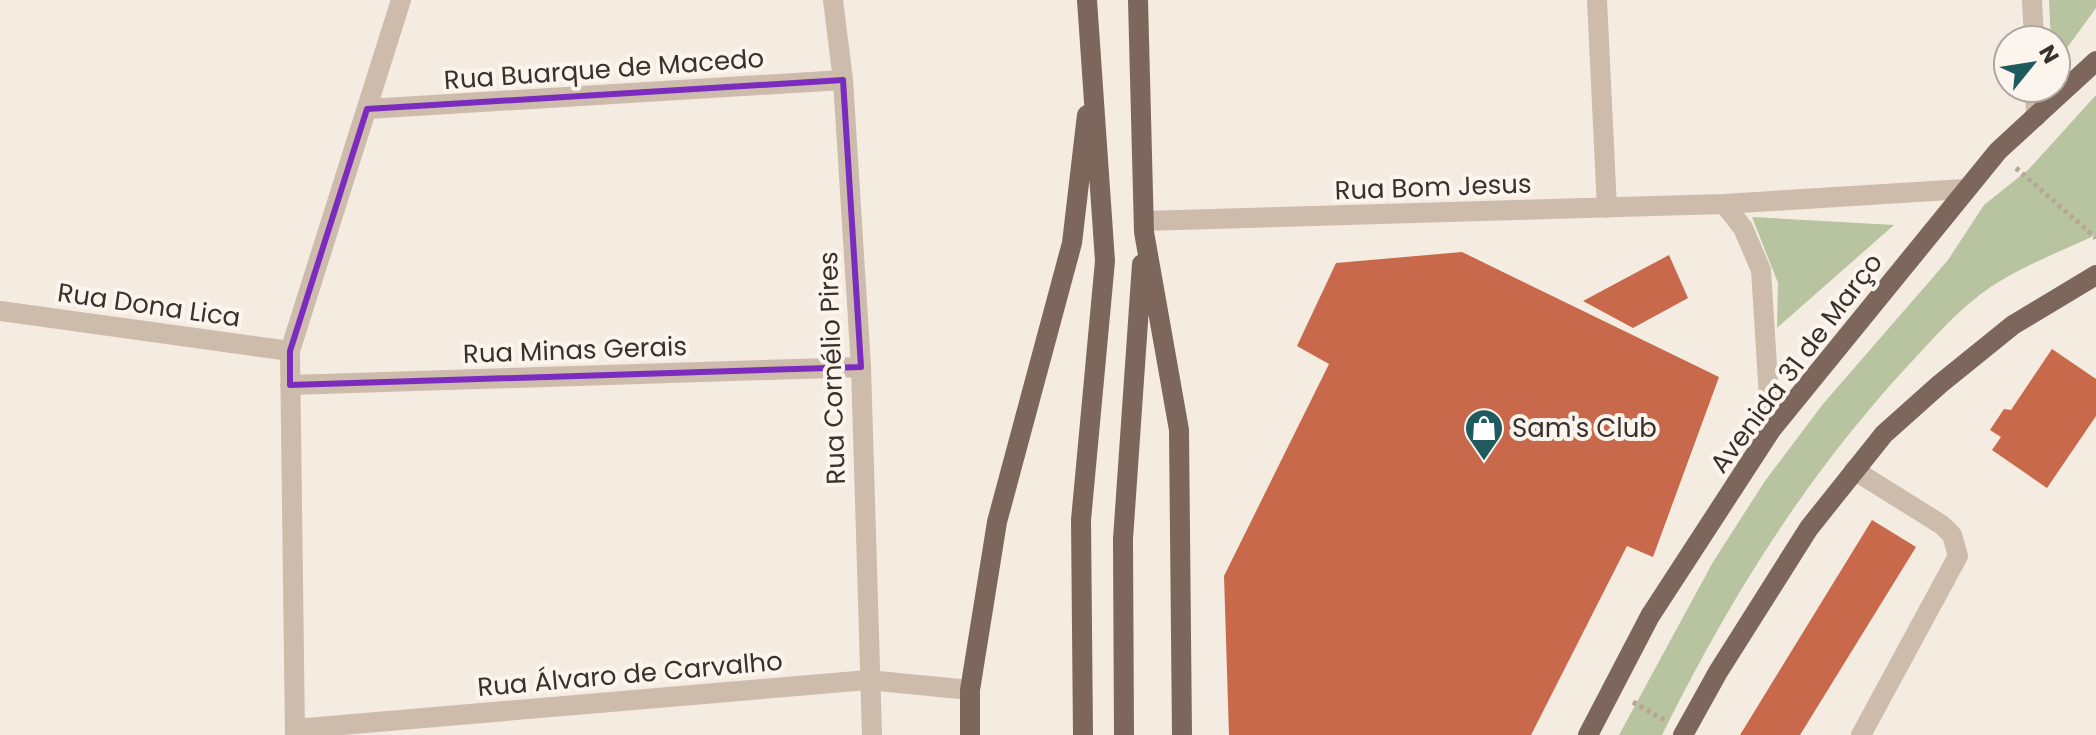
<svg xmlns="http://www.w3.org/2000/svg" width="2096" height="735" font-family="Poppins,sans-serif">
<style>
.green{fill:#b8c4a0}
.building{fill:#c8694b}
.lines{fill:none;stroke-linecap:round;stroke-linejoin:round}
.path{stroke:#b9a596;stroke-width:5;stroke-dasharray:4 4;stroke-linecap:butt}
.minor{stroke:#cdbbac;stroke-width:20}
.major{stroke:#7d675c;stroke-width:20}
.marked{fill:none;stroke:#7b2cbf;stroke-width:6;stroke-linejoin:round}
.labels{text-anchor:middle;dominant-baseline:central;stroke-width:8;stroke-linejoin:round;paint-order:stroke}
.street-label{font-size:26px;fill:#3b302b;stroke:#fbf5ee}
.poi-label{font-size:26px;fill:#3b302b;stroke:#fbf5ee;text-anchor:start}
</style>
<rect width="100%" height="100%" fill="#f4ebe1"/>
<!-- green -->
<path class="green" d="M2049 0H2096V8L2056 63V40H2051Z
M2096 95V235C2061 251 2025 265 1992 286 1958 309 1931 341 1904 370 1803 480 1728 602 1662 735H1619L1713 562 1765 481 1823 404 1948 260 1984 205 2029 169Z
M1752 217 1894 225 1777 328 1778 283Z"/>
<!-- building -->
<path class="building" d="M1462 252 1719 377 1653 557 1627 546 1531 735H1229L1224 576 1329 364 1297 346 1336 263Z
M1669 255 1688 298 1633 328 1583 301Z
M2052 349 2096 379V416L2047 488 1992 450 2001 437 1990 430 2004 409 2011 410Z
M1872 520 1916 547 1800 735H1740Z"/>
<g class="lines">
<!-- path -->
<path class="path" d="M2016 168 2096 238
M1633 702 1666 721"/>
<!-- minor -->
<path class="minor" d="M833 0 843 80 861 367 872 735
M1597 0 1607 208
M2032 0 2034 40
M2035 88 2036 117
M367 109 843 80
M1724 204 1743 228 1761 270 1771 430
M1144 221 1724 204 1965 189
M0 311 290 351
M290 385 861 367
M1854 470 1942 525 1952 535 1958 556 1861 735
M295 729 868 680 970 690
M295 735 290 351 401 0"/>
<!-- major -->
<path class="major" d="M1138 0 1144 232 1179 430 1182 735
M970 735V690L997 522 1072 243 1087 115
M1083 735 1081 520 1105 261 1087 0
M1124 735 1123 539 1142 264
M1588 735 1650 616 1771 430 1998 151 2096 61
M1683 735 1718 672 1809 528 1884 434 1940 384 2013 325 2096 275"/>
</g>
<!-- marked area -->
<path class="marked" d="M843 80 861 367 290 385V351L367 109Z"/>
<!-- icons -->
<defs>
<symbol id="shop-pin" viewBox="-11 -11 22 30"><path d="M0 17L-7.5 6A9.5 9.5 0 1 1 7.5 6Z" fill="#1f5a5e" stroke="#fbf5ee"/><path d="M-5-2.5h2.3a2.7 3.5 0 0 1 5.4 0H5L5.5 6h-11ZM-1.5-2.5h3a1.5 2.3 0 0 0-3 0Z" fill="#fff"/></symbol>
</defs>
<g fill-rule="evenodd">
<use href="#shop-pin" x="1462" y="406" width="44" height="60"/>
</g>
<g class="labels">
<!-- street labels -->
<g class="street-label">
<text transform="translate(604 69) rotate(-4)">Rua Buarque de Macedo</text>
<text transform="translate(1433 187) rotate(-2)">Rua Bom Jesus</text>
<text transform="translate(149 305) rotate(8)">Rua Dona Lica</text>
<text transform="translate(575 350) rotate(-2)">Rua Minas Gerais</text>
<text transform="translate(1796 363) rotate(-53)">Avenida 31 de Março</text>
<text transform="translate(832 368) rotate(-92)">Rua Cornélio Pires</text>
<text transform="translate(630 674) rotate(-5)">Rua Álvaro de Carvalho</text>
</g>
<!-- poi labels -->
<g class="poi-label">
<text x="1512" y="428">Sam's Club</text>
</g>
</g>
<!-- north arrow -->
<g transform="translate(2032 64) rotate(60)"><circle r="38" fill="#fbf5ee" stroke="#aea6a0" stroke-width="2"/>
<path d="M0-6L14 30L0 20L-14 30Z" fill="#1f5a5e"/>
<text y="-12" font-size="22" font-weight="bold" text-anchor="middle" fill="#3b302b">N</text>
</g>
</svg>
